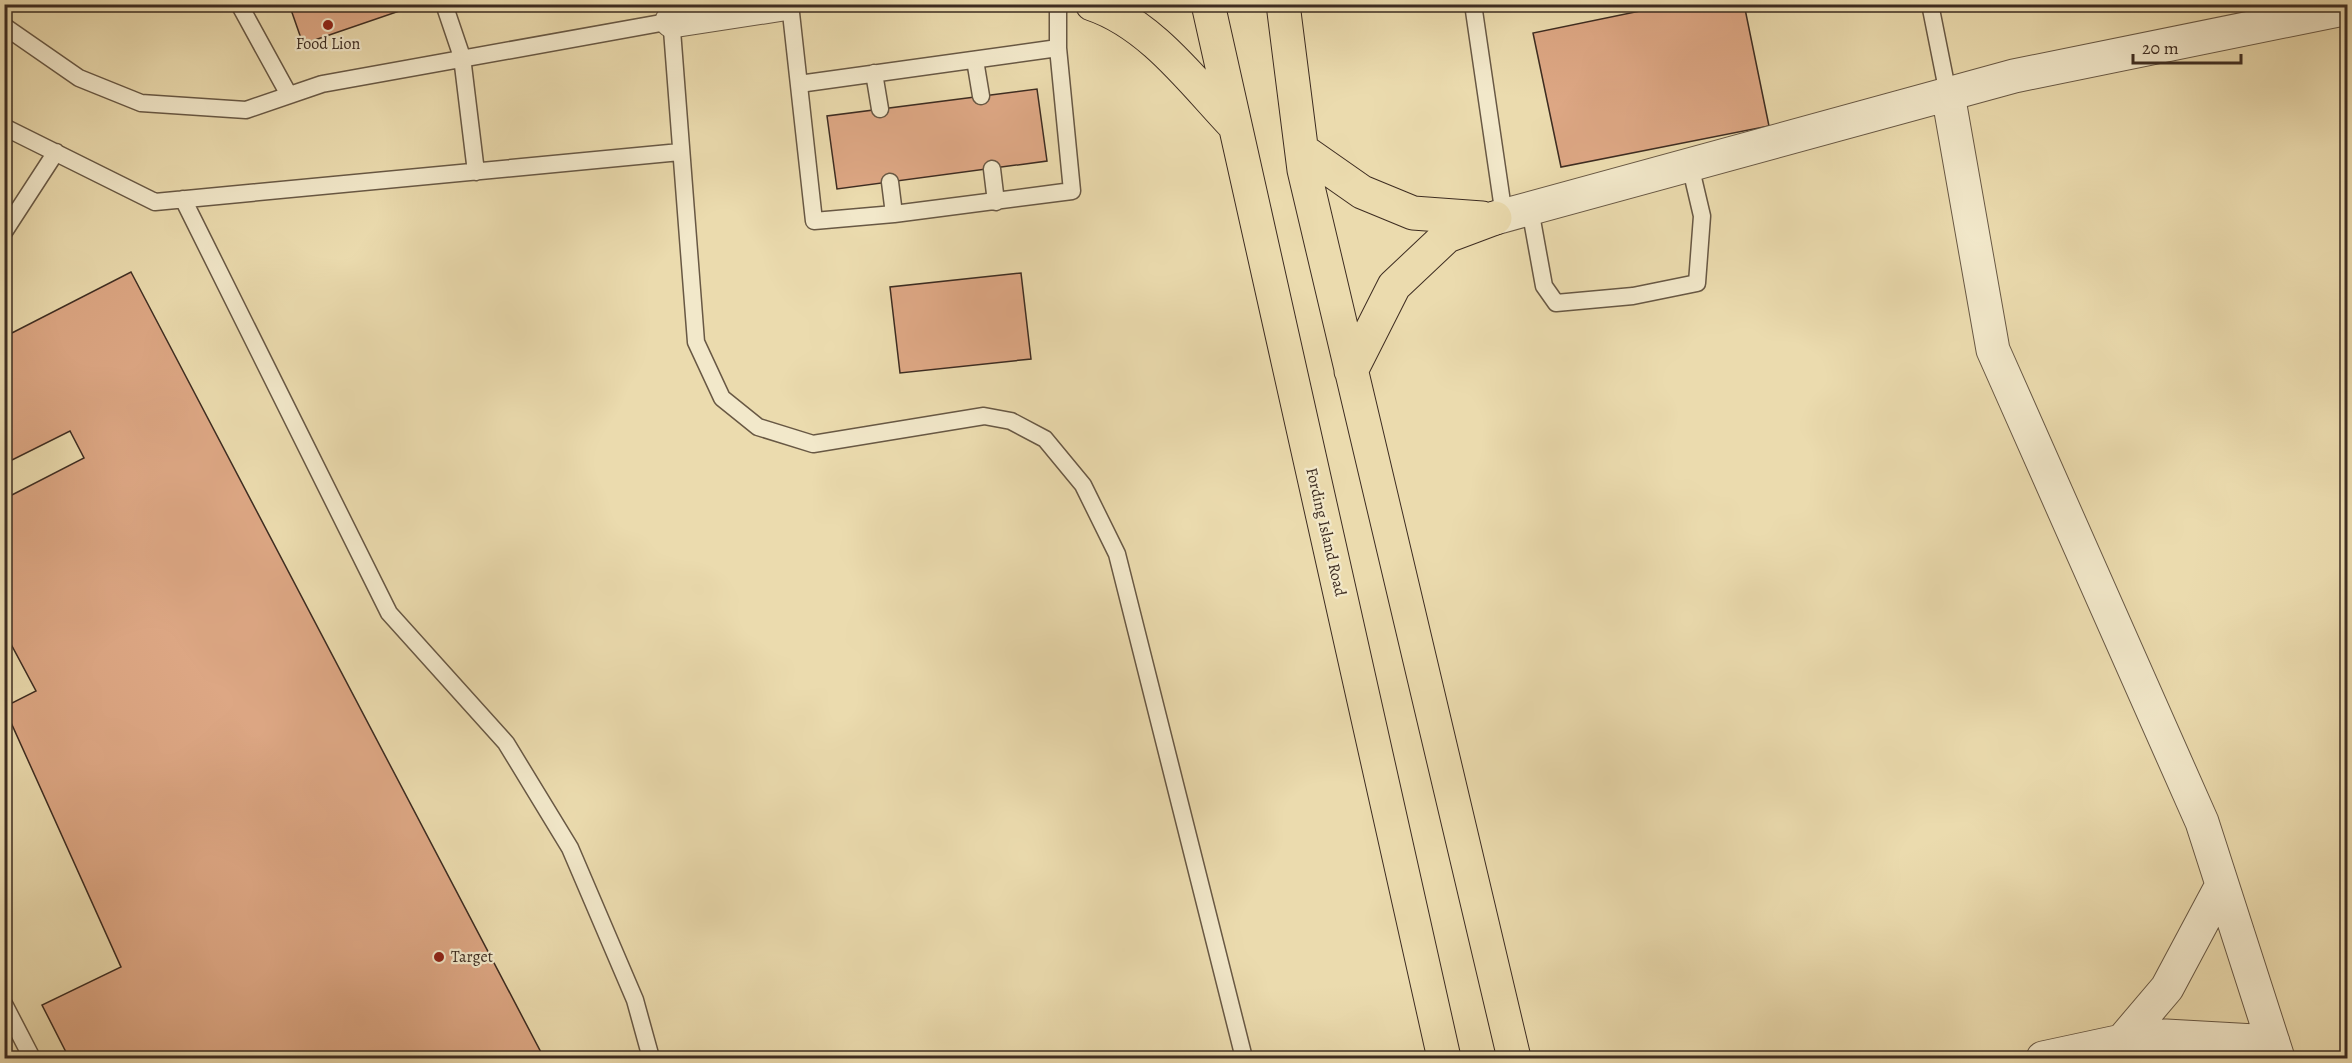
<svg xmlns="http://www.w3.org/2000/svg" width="2352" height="1063" font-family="Alegreya,serif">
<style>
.building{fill:#dda784;stroke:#3d2c21;stroke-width:1.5}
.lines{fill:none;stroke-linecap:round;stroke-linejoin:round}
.service-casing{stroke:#685844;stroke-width:19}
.minor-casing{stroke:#685844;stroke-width:35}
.trunk-casing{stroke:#3d2c21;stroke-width:35}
.service{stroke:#f2e8ca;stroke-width:16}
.minor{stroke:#f2e8ca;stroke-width:33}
.trunk{stroke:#ebdbae;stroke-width:33}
.poi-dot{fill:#8f2418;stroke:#f2e8ca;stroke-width:2}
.labels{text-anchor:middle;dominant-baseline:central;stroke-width:4.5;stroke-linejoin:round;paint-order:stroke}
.poi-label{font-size:16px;fill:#3d2c21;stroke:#f2e8ca}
.street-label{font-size:16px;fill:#3d2c21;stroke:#f2e8ca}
</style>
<rect width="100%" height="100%" fill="#ebdbae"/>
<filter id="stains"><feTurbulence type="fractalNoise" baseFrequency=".00333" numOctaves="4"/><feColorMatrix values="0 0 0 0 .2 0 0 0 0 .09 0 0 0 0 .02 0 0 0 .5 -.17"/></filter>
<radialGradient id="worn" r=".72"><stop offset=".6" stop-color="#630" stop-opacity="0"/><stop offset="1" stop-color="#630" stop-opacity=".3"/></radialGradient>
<!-- building -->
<path class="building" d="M289 4H417V5L303 44Z
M1674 4H1744L1769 126 1561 167 1533 33Z
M1037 89 1047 161 837 189 827 116Z
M131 272 544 1058H69L42 1005 121 967 4 707 36 691 4 631V499L84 458 70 431 8 462 4 456V337Z
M1021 273 1031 359 900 373 890 287Z"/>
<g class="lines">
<defs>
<path id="service" d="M239 4 289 95
M444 4 462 57 476 172
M670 4 696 342 722 398 758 427 813 444 984 416 1011 421 1045 439 1083 485 1117 554 1244 1058
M790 4 814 221 894 214 1072 191 1058 48V4
M1473 4 1504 216
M1930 4 1948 94
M4 26 79 78 141 103 246 110 322 84 672 21
M975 60 981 96
M874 73 880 109
M799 84 1058 48
M4 127 155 202 680 152
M992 169 996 202
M890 182 894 214
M183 199 389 613 506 743 570 848 635 1000 651 1058
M1530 209 1544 286 1556 303 1633 296 1697 283 1702 216 1690 165
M4 232 56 152
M4 1004 32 1058"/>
<path id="minor" d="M672 21 783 4
M1948 94 1993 350 2202 822 2278 1058
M1495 218 2014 76 2348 8
M2122 1041 2166 1036 2273 1042
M2043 1058 2122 1041 2167 988 2222 885"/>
<path id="trunk" d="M1092 4C1151 24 1193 82 1234 125
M1208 4 1444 1058
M1283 4 1304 170 1514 1058
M1302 150 1362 192 1413 213 1482 218
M1351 371 1394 286 1447 236 1495 218"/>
</defs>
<!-- service casing -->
<use href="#service" class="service-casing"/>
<!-- minor casing -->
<use href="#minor" class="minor-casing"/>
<!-- trunk casing -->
<use href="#trunk" class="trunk-casing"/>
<!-- service -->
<use href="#service" class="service"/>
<!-- minor -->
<use href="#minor" class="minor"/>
<!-- trunk -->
<use href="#trunk" class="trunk"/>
</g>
<!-- markers -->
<g class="poi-dot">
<circle cx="328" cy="25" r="6"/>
<circle cx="439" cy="957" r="6"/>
</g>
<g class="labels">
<!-- poi labels -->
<g class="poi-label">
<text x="328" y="44">Food Lion</text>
<text x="451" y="957" text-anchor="start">Target</text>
</g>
<!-- street labels -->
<g class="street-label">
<text transform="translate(1326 532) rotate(77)">Fording Island Road</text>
</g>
</g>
<!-- margin -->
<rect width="2352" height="1063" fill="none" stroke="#ebdbae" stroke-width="24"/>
<rect x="6" y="6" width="2340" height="1051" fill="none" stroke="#3d2c21" stroke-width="3"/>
<rect x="12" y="12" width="2328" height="1039" fill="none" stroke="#3d2c21" stroke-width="1.5"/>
<!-- scale -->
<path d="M2133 54v9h108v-9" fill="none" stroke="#3d2c21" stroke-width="3"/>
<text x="2142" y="54" font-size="18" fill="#3d2c21" stroke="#f2e8ca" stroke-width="4.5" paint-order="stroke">20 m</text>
<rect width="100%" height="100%" filter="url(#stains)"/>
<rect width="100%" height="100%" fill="url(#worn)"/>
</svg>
